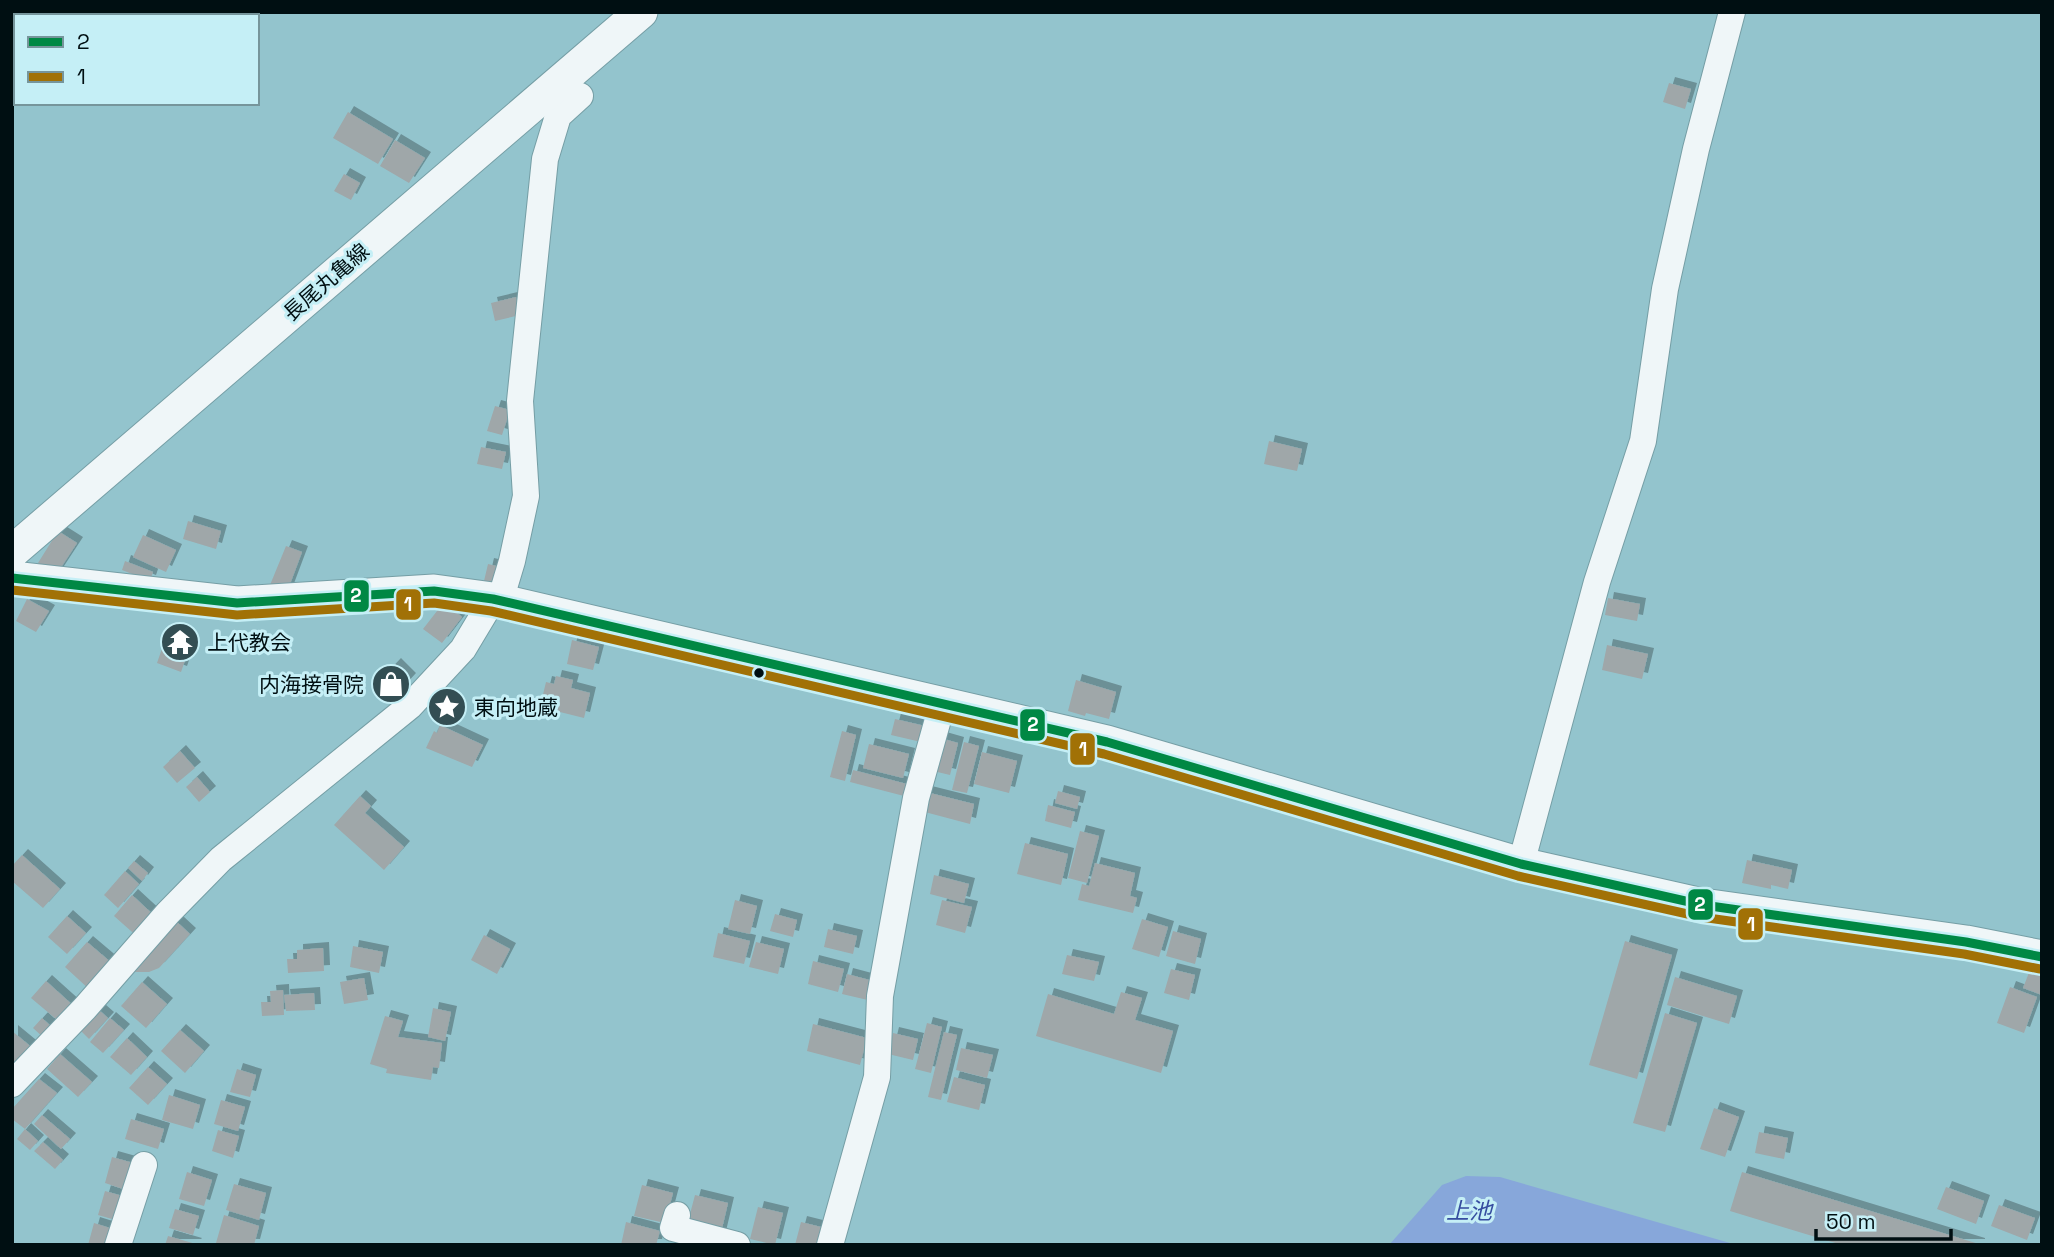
<svg xmlns="http://www.w3.org/2000/svg" width="2054" height="1257" font-family="'Space Grotesk','Noto Sans JP',sans-serif">
<style>
.water{fill:#87a7da}
.building{fill:#9fa7a9;filter:url(#shadow)}
.lines{fill:none;stroke-linecap:round;stroke-linejoin:round}
.minor-casing{stroke:#759ea5;stroke-width:28}
.major-casing{stroke:#759ea5;stroke-width:35}
.minor{stroke:#eff6f8;stroke-width:26}
.major{stroke:#eff6f8;stroke-width:33}
.bus-1-casing{stroke:#c5eff6;stroke-width:14}
.bus-2-casing{stroke:#c5eff6;stroke-width:14}
.bus-1{stroke:#084;stroke-width:9}
.bus-2{stroke:#a17106;stroke-width:9}
.bus-dot{fill:#000f12;stroke:#c5eff6;stroke-width:2.5}
.labels{text-anchor:middle;dominant-baseline:central;stroke-width:6;stroke-linejoin:round;paint-order:stroke}
.street-label{font-size:21px;fill:#000f12;stroke:#c5eff6}
.poi-label{font-size:21px;fill:#000f12;stroke:#c5eff6;text-anchor:start}
.water-label{font-size:23px;font-style:italic;fill:#364da0;stroke:#c5eff6}
.line-badge{stroke:#c5eff6;stroke-width:2.5}
.badge-label{font-size:19px;text-anchor:middle;font-weight:bold;fill:#fff}
</style>
<defs>
<filter id="shadow"><feDropShadow dx="6" dy="-6" stdDeviation="0" flood-color="#0004"/></filter>
</defs>
<rect width="100%" height="100%" fill="#93c4cd"/>
<!-- water -->
<path class="water" d="M1466 1176 1500 1177 1737 1245H1389L1442 1185Z"/>
<!-- building -->
<path class="building" d="M1669 83 1691 89 1685 109 1663 102Z
M348 112 393 139 378 164 333 138Z
M395 140 425 158 409 183 380 166Z
M344 174 360 183 351 200 334 191Z
M516 297 520 315 495 321 491 303Z
M495 406 510 410 502 435 487 431Z
M1269 441 1302 449 1297 471 1264 464Z
M481 447 506 452 502 469 477 464Z
M188 521 221 531 216 549 183 539Z
M58 531 77 543 56 575 38 563Z
M143 535 176 550 166 572 133 557Z
M286 546 302 552 287 592 270 585Z
M125 561 153 572 150 581 122 570Z
M488 564 505 568 501 585 484 581Z
M1608 598 1640 604 1637 621 1605 615Z
M27 599 49 611 36 632 16 621Z
M444 602 462 617 442 643 423 629Z
M167 634 191 643 181 672 157 663Z
M572 640 599 647 593 670 567 664Z
M1607 645 1648 654 1642 679 1602 670Z
M395 664 410 679 388 703 372 688Z
M556 676 573 680 571 688 590 693 584 718 540 707 546 682 554 684Z
M1076 680 1116 692 1109 719 1086 713 1085 716 1068 711Z
M895 719 925 726 921 742 891 735Z
M440 725 483 745 472 767 426 748 434 731 437 733Z
M842 731 856 735 845 781 830 777Z
M937 737 958 743 950 775 929 770Z
M964 742 979 746 967 793 952 790Z
M869 744 909 754 903 778 863 768Z
M180 751 195 768 177 783 163 767Z
M982 752 1017 761 1009 793 974 784Z
M853 770 907 784 904 796 850 782Z
M197 777 210 792 199 802 186 787Z
M1058 791 1080 797 1077 809 1055 803Z
M926 792 974 804 970 824 921 811Z
M360 796 371 806 365 813 404 847 384 870 334 825Z
M1048 805 1075 812 1071 828 1045 821Z
M1080 831 1099 836 1087 883 1068 878Z
M1025 843 1068 854 1061 885 1017 874Z
M22 855 60 889 43 908 12 881V866Z
M1747 860 1792 870 1788 889 1771 885V889L1742 883Z
M134 861 148 873 142 881 128 868Z
M1095 863 1135 873 1130 896 1137 898 1133 913 1078 900 1082 884 1089 886Z
M125 871 139 884 118 908 104 895Z
M934 875 969 884 964 903 930 894Z
M132 895 158 919 140 939 114 916Z
M735 900 757 906 750 934 728 929Z
M942 900 972 907 965 933 936 925Z
M775 914 797 920 793 937 770 931Z
M67 916 86 933 67 954 48 937Z
M1142 919 1168 927 1159 957 1132 949Z
M177 922 190 934 159 968 149 972H133Z
M828 929 857 936 853 954 824 947Z
M1173 931 1201 939 1195 964 1166 956Z
M718 933 750 941 744 964 713 957Z
M484 935 510 949 497 974 471 960Z
M1625 941 1672 955 1637 1079 1589 1065Z
M87 942 113 964 90 990 65 967Z
M756 942 784 949 778 974 749 967Z
M353 946 383 952 379 973 350 967Z
M323 948 324 971 288 973 287 959H297V950Z
M1067 955 1099 962 1094 981 1062 974Z
M813 961 844 969 838 992 808 984Z
M1171 969 1195 975 1189 1000 1164 993Z
M2030 970 2042 974V995L2023 988Z
M847 974 877 982 872 1001 842 994Z
M1675 977 1737 996 1729 1024 1667 1005Z
M364 978 368 1000 344 1004 340 982Z
M46 981 76 1008 62 1024 31 998Z
M142 982 167 1004 146 1028 121 1006Z
M2010 987 2037 997 2024 1033 1997 1023Z
M283 990 284 1015 262 1016 261 1002H271L270 991Z
M1121 992 1142 998 1135 1020 1173 1031 1161 1073 1036 1036 1048 994 1114 1014Z
M314 993 315 1010 286 1011 284 995Z
M433 1008 451 1012 445 1041 428 1037Z
M99 1010 108 1018 89 1039 81 1031Z
M1665 1013 1697 1023 1665 1132 1633 1123Z
M385 1016 403 1021 398 1037 442 1043 439 1068 433 1067 431 1080 386 1073 387 1069 370 1064Z
M42 1018 54 1029 45 1039 33 1028Z
M110 1018 124 1030 103 1053 90 1042Z
M927 1023 942 1027 931 1073 915 1069Z
M813 1024 867 1038 860 1065 807 1051Z
M180 1030 204 1051 185 1073 161 1051Z
M12 1031 35 1050 12 1071Z
M944 1032 957 1035 941 1100 928 1097Z
M893 1033 918 1039 913 1060 888 1054Z
M127 1038 147 1057 131 1075 110 1057Z
M961 1048 993 1055 987 1078 956 1070Z
M60 1054 92 1082 78 1097 47 1069Z
M148 1067 167 1084 148 1105 129 1088Z
M237 1069 256 1075 250 1097 230 1092Z
M954 1077 985 1085 979 1110 947 1102Z
M39 1079 57 1093 25 1129 12 1119V1109Z
M169 1095 200 1105 193 1129 162 1120Z
M221 1100 245 1107 238 1131 214 1124Z
M1714 1108 1739 1117 1725 1157 1700 1149Z
M42 1115 70 1139 61 1149 34 1124Z
M131 1119 164 1129 158 1149 125 1139Z
M25 1129 38 1141 30 1150 17 1139Z
M218 1130 239 1136 233 1158 212 1151Z
M1759 1132 1788 1138 1784 1159 1755 1153Z
M43 1142 63 1160 55 1169 34 1151Z
M112 1157 137 1164 129 1191 105 1183Z
M187 1172 212 1180 204 1206 179 1199Z
M1742 1172 1979 1244V1245H1842L1730 1211Z
M234 1184 266 1193 259 1220 226 1210Z
M642 1185 673 1193 665 1223 634 1216Z
M1946 1187 1984 1201 1976 1224 1937 1209Z
M105 1191 126 1197 119 1221 98 1215Z
M695 1195 728 1203 720 1237 686 1229Z
M1999 1205 2035 1218 2027 1240 1991 1226Z
M758 1207 783 1213 775 1245 750 1239Z
M175 1209 199 1216 193 1235 169 1228Z
M224 1215 259 1226 254 1245 216 1243Z
M626 1222 660 1231 656 1245H621Z
M801 1222 825 1228 820 1245H795Z
M94 1223 113 1229 109 1245H88Z
M168 1236 196 1244 195 1245H165Z"/>
<g class="lines">
<defs>
<path id="minor" d="M1521 864 1597 582 1643 441 1665 289 1696 149 1732 12
M12 1084 85 1008 168 913 221 859 410 706 463 649 493 599 503 591 512 561 526 496 520 401 545 159 558 116 580 96
M677 1215 673 1228 737 1245
M118 1245 144 1165
M830 1245 877 1077 880 996 916 798 942 705"/>
<path id="major" d="M12 552 641 12
M12 578 237 603 434 591 493 599 1107 742 1521 864 1703 905 1966 942 2042 957"/>
</defs>
<!-- minor casing -->
<use href="#minor" class="minor-casing"/>
<!-- major casing -->
<use href="#major" class="major-casing"/>
<!-- minor -->
<use href="#minor" class="minor"/>
<!-- major -->
<use href="#major" class="major"/>
<defs>
<path id="bus-1" d="M12 578 237 603 434 591 493 599 1107 742 1521 864 1703 905 1966 942 2042 957"/>
<path id="bus-2" d="M12 590 237 615 434 603 491 611 1104 754 1518 876 1701 917 1964 954 2040 969"/>
</defs>
<!-- bus-1 casing -->
<use href="#bus-1" class="bus-1-casing"/>
<!-- bus-2 casing -->
<use href="#bus-2" class="bus-2-casing"/>
<!-- bus-1 -->
<use href="#bus-1" class="bus-1"/>
<!-- bus-2 -->
<use href="#bus-2" class="bus-2"/>
</g>
<!-- icons -->
<defs>
<symbol id="temple-disc" viewBox="-11 -11 22 22"><circle r="9.5" fill="#334e53" stroke="#c5eff6"/><path d="M0-6L5-2H3V0L6.5 2.5H4V6H1.5V3h-3V6H-4V2.5H-6.5L-3 0V-2H-5Z" fill="#fff"/></symbol>
<symbol id="shop-disc" viewBox="-11 -11 22 22"><circle r="9.5" fill="#334e53" stroke="#c5eff6"/><path d="M-5-2.5h2.3a2.7 3.5 0 0 1 5.4 0H5L5.5 6h-11ZM-1.5-2.5h3a1.5 2.3 0 0 0-3 0Z" fill="#fff"/></symbol>
<symbol id="sight-disc" viewBox="-11 -11 22 22"><circle r="9.5" fill="#334e53" stroke="#c5eff6"/><path d="M0-6L1.8-2.2L6-1.7L2.9 1.2L3.7 5.4L0 3.3L-3.7 5.4L-2.9 1.2L-6-1.7L-1.8-2.2Z" fill="#fff"/></symbol>
</defs>
<g fill-rule="evenodd">
<use href="#temple-disc" x="158" y="620" width="44" height="44"/>
<use href="#shop-disc" x="369" y="662" width="44" height="44"/>
<use href="#sight-disc" x="425" y="685" width="44" height="44"/>
</g>
<!-- markers -->
<circle class="bus-dot" cx="759" cy="673" r="6"/>
<g class="labels">
<!-- street labels -->
<g class="street-label">
<text transform="translate(326 282) rotate(-41)">長尾丸亀線</text>
</g>
<!-- poi labels -->
<g class="poi-label">
<text x="207" y="642">上代教会</text>
<text x="364" y="684" text-anchor="end">内海接骨院</text>
<text x="474" y="707">東向地蔵</text>
</g>
<!-- water labels -->
<g class="water-label">
<text x="1469" y="1211">上池</text>
</g>
</g>
<g class="line-badge">
<rect x="343" y="579" width="27" height="34" rx="7" fill="#084"/>
<rect x="395" y="588" width="27" height="33" rx="7" fill="#a17106"/>
<rect x="1019" y="708" width="27" height="34" rx="7" fill="#084"/>
<rect x="1069" y="732" width="27" height="34" rx="7" fill="#a17106"/>
<rect x="1687" y="888" width="27" height="33" rx="7" fill="#084"/>
<rect x="1737" y="907" width="27" height="34" rx="7" fill="#a17106"/>
</g>
<g class="badge-label">
<text x="356" y="602">2</text>
<text x="408" y="611">1</text>
<text x="1033" y="731">2</text>
<text x="1083" y="756">1</text>
<text x="1700" y="911">2</text>
<text x="1751" y="931">1</text>
</g>
<!-- border -->
<rect width="2054" height="1257" fill="none" stroke="#000f12" stroke-width="28"/>
<!-- legend -->
<rect x="14" y="14" width="245" height="91" fill="#c5eff6" stroke="#76959b" stroke-width="2"/>
<rect x="28" y="37" width="35" height="10" fill="#008844" stroke="#76959b" stroke-width="2"/>
<text x="77" y="49" font-size="21" fill="#000f12">2</text>
<rect x="28" y="72" width="35" height="10" fill="#a17106" stroke="#76959b" stroke-width="2"/>
<text x="77" y="84" font-size="21" fill="#000f12">1</text>
<!-- scale -->
<path d="M1816 1229v10h135v-10" fill="none" stroke="#000f12" stroke-width="3.5"/>
<text x="1826" y="1229" font-size="21" fill="#000f12" stroke="#c5eff6" stroke-width="5" paint-order="stroke">50 m</text>
</svg>
